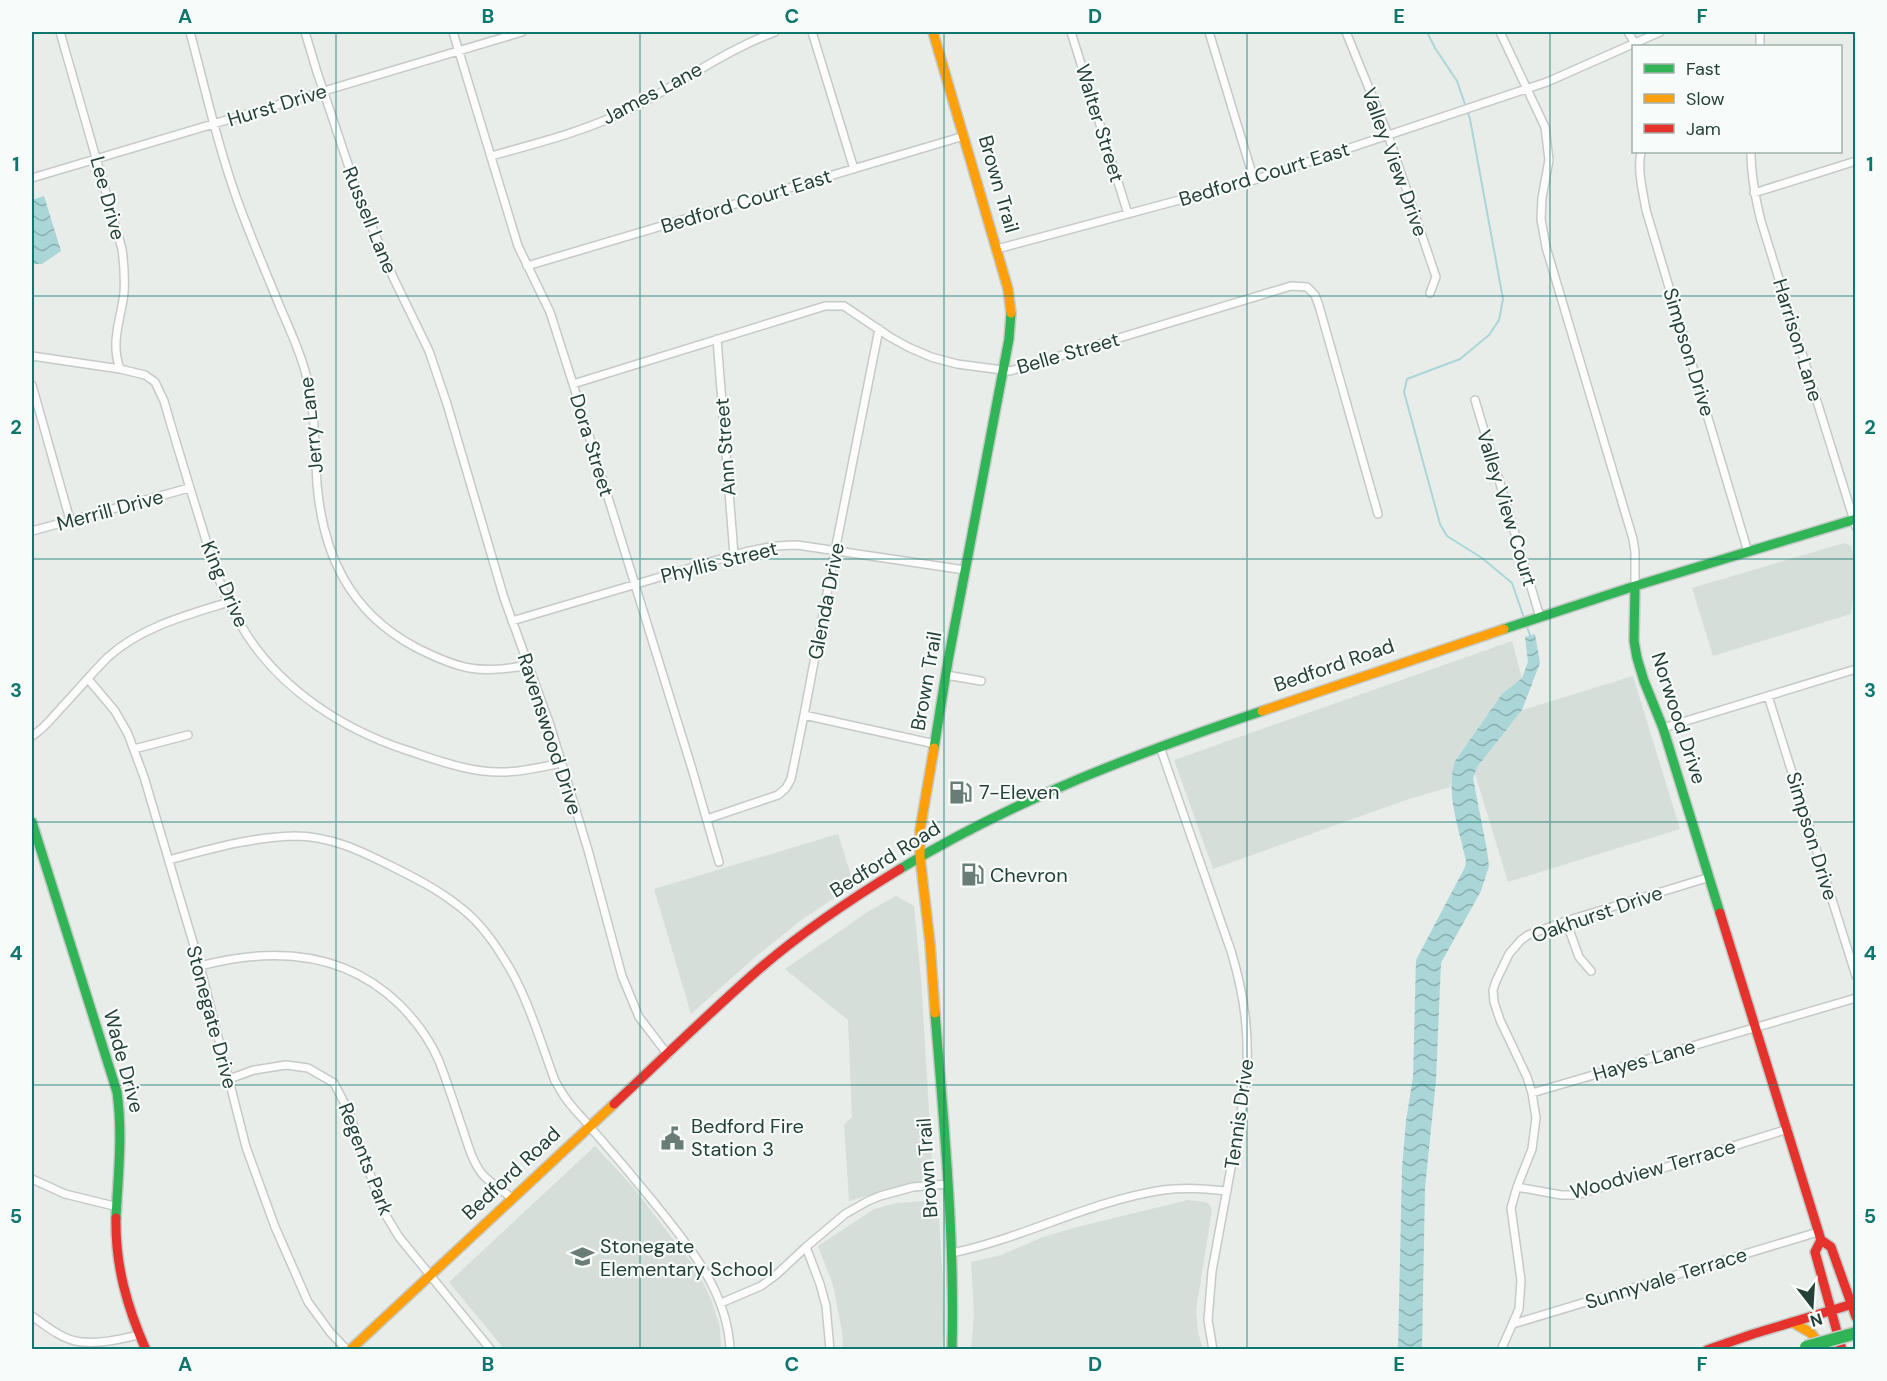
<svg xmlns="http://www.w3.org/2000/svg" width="1887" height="1381" font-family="'DM Sans',sans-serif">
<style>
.built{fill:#d6deda}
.water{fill:url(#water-waves)}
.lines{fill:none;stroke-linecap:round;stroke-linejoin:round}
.stream{stroke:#aad6d8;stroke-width:2}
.street-casing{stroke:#c5cac7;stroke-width:10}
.fast-casing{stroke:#c4cac7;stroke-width:12}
.slow-casing{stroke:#c4cac7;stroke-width:12}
.jam-casing{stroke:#c4cac7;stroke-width:12}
.street{stroke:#fcfcfc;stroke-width:7}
.fast{stroke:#30b455;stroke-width:9}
.slow{stroke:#ff9f0a;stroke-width:9}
.jam{stroke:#e5322d;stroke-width:9}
.fast-bridge-casing{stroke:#c3cbc8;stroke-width:15;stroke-linecap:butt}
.fast-bridge{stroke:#30b455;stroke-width:12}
.grid{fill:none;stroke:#0f766e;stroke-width:1.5;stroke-opacity:0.55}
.labels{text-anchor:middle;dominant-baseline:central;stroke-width:4.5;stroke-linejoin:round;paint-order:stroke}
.street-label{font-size:20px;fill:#254137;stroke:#f7fbf9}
.poi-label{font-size:20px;fill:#254137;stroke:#f7fbf9;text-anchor:start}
.neatline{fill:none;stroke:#0f766e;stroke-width:2}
.grid-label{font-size:20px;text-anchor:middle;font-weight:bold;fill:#0f766e}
</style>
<defs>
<pattern id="water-waves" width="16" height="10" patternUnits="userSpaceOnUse" patternTransform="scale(1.5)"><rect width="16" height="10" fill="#aad6d8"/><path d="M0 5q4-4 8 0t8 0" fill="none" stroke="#8aafb0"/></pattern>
</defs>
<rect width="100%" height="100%" fill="#e8edea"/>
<!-- built -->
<path class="built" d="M1844 543 1851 546 1855 560V582L1851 614 1713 656 1692 588Z
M1512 641 1522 678 1502 694 1455 761 1450 787 1406 800 1213 869 1174 760Z
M1633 676 1680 829 1508 882 1475 774 1478 766 1522 710Z
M838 834 854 885 800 921 753 959 691 1014 654 889Z
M896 896 914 906 921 979 933 1177 849 1201 844 1124 852 1117 848 1020 785 969 869 911Z
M595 1146 633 1187 697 1270 711 1299 720 1327 721 1349H504L449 1282Z
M1188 1200 1205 1202 1209 1204 1212 1210 1196 1310 1198 1332 1203 1349H971L974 1313 971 1262 1001 1255 1043 1237 1077 1227Z
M923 1201 938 1202 943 1283 944 1330 942 1349H843L842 1331 833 1285 818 1246 874 1209 897 1203Z"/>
<!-- water -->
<path class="water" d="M44 196 61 251 42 264H32V200Z
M1535 634 1540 663 1522 710 1478 766 1473 778 1487 850 1489 866 1481 891 1441 963 1436 1080 1425 1188 1422 1349H1398L1402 1168 1406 1121 1413 1077 1416 960 1465 867 1466 861C1459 828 1445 794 1455 761L1502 694 1522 678 1528 662 1525 637Z"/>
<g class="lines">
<!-- stream -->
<path class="stream" d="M1427 32 1435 48 1457 81 1470 119 1503 299 1499 320 1489 335 1460 359 1407 379 1404 392 1440 524 1447 536 1482 558 1512 583 1524 618
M1526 624 1531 638"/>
<defs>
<path id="street" d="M60 32 122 249C124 264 125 278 124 293 121 319 110 342 120 369
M190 32C205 88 218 147 238 202 251 238 266 272 280 307 289 328 299 349 305 371 315 403 315 449 317 484 323 555 350 612 415 647 458 669 480 675 528 665
M305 32 317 72 357 191 393 277 429 351 447 404 504 598 550 725 588 850 622 976 639 1017 668 1055
M453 32 518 246 550 312 573 384 692 769 719 862
M812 32 854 169
M1071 32 1128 214
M1209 32 1254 180
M1346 32 1388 135 1436 277 1430 293
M1500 32 1545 127 1549 160 1542 198 1541 219 1546 247 1633 539 1635 552V586
M1628 32 1636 45
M1760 46V32
M1641 152C1637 170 1643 192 1646 210L1748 552
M1751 152C1751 176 1755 197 1761 221L1856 527
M491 156C538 143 586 131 630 109 679 85 723 51 775 32
M32 178 522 32
M1754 193 1856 161
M997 249 1254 180 1547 82 1660 32
M527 266 964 136
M717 339 734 555
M32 356 120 369 145 375 155 382 164 401C176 443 189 485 202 527 213 565 225 602 247 635 283 691 345 730 406 750 437 760 470 773 503 772 523 772 542 767 561 763
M573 384 825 306H844L890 337 908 347 931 357 957 364 1010 371 1291 286 1307 287 1315 295 1319 306 1378 514
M32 385 70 520
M1475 400 1540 617
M32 531 189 488
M512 621 734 555C755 549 776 545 797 545L965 570
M946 675 981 681
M88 679 115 711 128 734 144 777 200 966 246 1147 275 1227 308 1302 330 1332 347 1350
M1768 696 1856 976
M804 715 935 744
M1663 728 1856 669
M32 736C44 729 52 718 61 708 77 691 92 673 108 657 141 627 187 615 229 602
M1160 747 1231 951C1245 997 1250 1037 1246 1086L1212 1271 1208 1320 1213 1350
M134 749 188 735
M707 819 778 795 786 788 791 779 804 715 835 551 879 329
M169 860C210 849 252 837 294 836 331 836 361 851 393 867 415 878 437 889 456 904 476 918 492 939 504 959 526 992 541 1043 555 1081L564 1096C572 1108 582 1117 591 1128 613 1153 635 1179 656 1205 690 1247 728 1293 730 1350
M1566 921 1579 957 1591 971
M200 966C272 947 344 950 400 1005 416 1021 430 1040 439 1061 448 1084 455 1107 463 1130 468 1145 473 1164 484 1176 492 1184 503 1191 512 1198
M229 1079 254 1070 286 1065 308 1068 334 1083 349 1112 382 1209 399 1237 491 1350
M1532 1093 1856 998
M32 1179 65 1194 118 1207
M1517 1187 1561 1195H1577L1788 1129
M806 1247 820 1284 826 1306 830 1350
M952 1253C1024 1238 1090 1201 1163 1190 1185 1187 1206 1189 1227 1191
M721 1303 761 1286 776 1275 806 1247 845 1214 868 1201 880 1196 913 1187 948 1184
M32 1316C46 1326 64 1341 82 1342 101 1344 121 1339 139 1335
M1513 1324 1818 1232
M1501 1350 1519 1309 1521 1280 1511 1208 1517 1187 1532 1149 1536 1118 1532 1093 1527 1077 1500 1020 1494 1002 1493 990 1496 981 1509 954 1521 940 1528 935 1566 921 1710 877"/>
<path id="fast" d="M1635 586 1634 641 1637 658 1644 681 1663 728 1720 913
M1504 629 1635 586 1856 519
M934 748 948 661 1009 339 1011 313
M32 822 117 1092C123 1135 118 1175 116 1218
M900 869C1013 800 1138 753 1262 711
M935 1013C944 1125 955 1238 952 1350"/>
<path id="slow" d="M933 32 1008 289 1011 313
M1262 711 1504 629
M934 748 920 830V857L930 943 935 1013
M1792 1322 1811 1333 1824 1350
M350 1350 614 1104"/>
<path id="jam" d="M1720 913 1821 1240 1831 1247 1856 1317
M614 1104C662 1059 709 1013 758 970 802 932 851 899 900 869
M116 1218C115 1265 127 1307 146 1350
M1821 1240 1815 1252 1842 1350
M1707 1350 1753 1334 1856 1303"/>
</defs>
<!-- street casing -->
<use href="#street" class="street-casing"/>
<!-- fast casing -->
<use href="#fast" class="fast-casing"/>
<!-- slow casing -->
<use href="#slow" class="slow-casing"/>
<!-- jam casing -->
<use href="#jam" class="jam-casing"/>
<!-- street -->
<use href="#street" class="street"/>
<!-- fast -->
<use href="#fast" class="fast"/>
<!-- slow -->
<use href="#slow" class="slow"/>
<!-- jam -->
<use href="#jam" class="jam"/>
<defs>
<path id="fast-bridge" d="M1806 1347 1856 1333"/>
</defs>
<!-- fast-bridge casing -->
<use href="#fast-bridge" class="fast-bridge-casing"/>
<!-- fast-bridge -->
<use href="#fast-bridge" class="fast-bridge"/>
</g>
<!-- grid -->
<path class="grid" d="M336 32V1350M640 32V1350M944 32V1350M1247 32V1350M1550 32V1350M32 296H1856M32 559H1856M32 822H1856M32 1085H1856"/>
<!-- icons -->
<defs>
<symbol id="fuel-bare" viewBox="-9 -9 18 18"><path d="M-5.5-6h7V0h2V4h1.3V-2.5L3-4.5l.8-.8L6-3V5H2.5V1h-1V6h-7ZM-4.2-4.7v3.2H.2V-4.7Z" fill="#697d76" stroke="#f7fbf9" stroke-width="2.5" paint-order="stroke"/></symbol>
<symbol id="civic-bare" viewBox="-9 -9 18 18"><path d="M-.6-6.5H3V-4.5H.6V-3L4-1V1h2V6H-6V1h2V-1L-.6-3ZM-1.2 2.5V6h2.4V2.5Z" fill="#697d76" stroke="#f7fbf9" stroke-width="2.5" paint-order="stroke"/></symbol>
<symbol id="school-bare" viewBox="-9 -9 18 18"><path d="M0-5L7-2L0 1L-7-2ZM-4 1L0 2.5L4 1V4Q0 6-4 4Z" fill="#697d76" stroke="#f7fbf9" stroke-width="2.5" paint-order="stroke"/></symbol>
</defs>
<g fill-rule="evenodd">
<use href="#fuel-bare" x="944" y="776" width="33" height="33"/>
<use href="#fuel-bare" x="956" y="858" width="33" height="33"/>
<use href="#civic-bare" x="656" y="1122" width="33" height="33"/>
<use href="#school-bare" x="566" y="1240" width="33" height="33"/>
</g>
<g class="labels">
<!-- street labels -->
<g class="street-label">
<text transform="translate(652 93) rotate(-28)">James Lane</text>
<text transform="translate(277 105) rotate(-17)">Hurst Drive</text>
<text transform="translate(1100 123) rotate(73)">Walter Street</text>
<text transform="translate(1395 162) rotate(70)">Valley View Drive</text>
<text transform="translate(1264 174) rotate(-17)">Bedford Court East</text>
<text transform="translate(999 184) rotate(74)">Brown Trail</text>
<text transform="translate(108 198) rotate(75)">Lee Drive</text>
<text transform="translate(746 201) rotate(-17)">Bedford Court East</text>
<text transform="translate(370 220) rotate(68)">Russell Lane</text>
<text transform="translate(1798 340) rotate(73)">Harrison Lane</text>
<text transform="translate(1689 352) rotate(73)">Simpson Drive</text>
<text transform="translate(1068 353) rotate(-16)">Belle Street</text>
<text transform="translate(311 425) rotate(-96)">Jerry Lane</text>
<text transform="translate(592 445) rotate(73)">Dora Street</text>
<text transform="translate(725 447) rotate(-94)">Ann Street</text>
<text transform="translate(1507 508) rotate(73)">Valley View Court</text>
<text transform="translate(110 510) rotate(-15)">Merrill Drive</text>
<text transform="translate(719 562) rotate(-14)">Phyllis Street</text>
<text transform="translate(225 584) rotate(67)">King Drive</text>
<text transform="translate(826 601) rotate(-79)">Glenda Drive</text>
<text transform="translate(1334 665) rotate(-19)">Bedford Road</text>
<text transform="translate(926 681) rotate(-80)">Brown Trail</text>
<text transform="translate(1679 718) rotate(72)">Norwood Drive</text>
<text transform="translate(550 734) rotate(72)">Ravenswood Drive</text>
<text transform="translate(1812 836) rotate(73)">Simpson Drive</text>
<text transform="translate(885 859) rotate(-32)">Bedford Road</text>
<text transform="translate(1597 914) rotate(-19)">Oakhurst Drive</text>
<text transform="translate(212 1017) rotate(75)">Stonegate Drive</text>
<text transform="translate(1644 1060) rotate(-16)">Hayes Lane</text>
<text transform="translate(124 1061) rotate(75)">Wade Drive</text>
<text transform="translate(1239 1114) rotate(-82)">Tennis Drive</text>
<text transform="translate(366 1159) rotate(69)">Regents Park</text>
<text transform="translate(927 1168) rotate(-94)">Brown Trail</text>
<text transform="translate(1653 1169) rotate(-16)">Woodview Terrace</text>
<text transform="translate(511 1173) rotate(-43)">Bedford Road</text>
<text transform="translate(1666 1278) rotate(-17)">Sunnyvale Terrace</text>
</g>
<!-- poi labels -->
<g class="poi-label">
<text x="979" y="792">7-Eleven</text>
<text x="990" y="875">Chevron</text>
<text x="691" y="1126">Bedford Fire<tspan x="691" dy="23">Station 3</tspan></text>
<text x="600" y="1246">Stonegate<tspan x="600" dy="23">Elementary School</tspan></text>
</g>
</g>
<!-- border -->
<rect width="1887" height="1381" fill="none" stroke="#f7fbf9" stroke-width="66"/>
<!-- legend -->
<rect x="1632" y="45" width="210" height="108" fill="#f7fbf9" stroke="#a3b1ab" stroke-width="1.5"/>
<rect x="1644" y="64" width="30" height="9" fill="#30b455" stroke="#a3b1ab" stroke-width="1.5"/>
<text x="1686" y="75" font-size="18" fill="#254137">Fast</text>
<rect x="1644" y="94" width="30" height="9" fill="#ff9f0a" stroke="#a3b1ab" stroke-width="1.5"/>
<text x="1686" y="105" font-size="18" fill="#254137">Slow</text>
<rect x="1644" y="124" width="30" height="9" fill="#e5322d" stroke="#a3b1ab" stroke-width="1.5"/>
<text x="1686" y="135" font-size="18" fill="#254137">Jam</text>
<!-- north arrow -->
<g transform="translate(1812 1306) rotate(163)" stroke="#f7fbf9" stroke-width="4.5" paint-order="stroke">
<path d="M0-4.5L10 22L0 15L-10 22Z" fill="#254137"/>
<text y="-9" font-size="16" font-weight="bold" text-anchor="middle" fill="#254137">N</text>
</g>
<rect x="33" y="33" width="1821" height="1315" class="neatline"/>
<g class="grid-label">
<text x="185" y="23">A</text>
<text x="488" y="23">B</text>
<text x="792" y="23">C</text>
<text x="1095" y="23">D</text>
<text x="1399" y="23">E</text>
<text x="1702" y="23">F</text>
<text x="16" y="171">1</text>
<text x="1870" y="171">1</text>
<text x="16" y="434">2</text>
<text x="1870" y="434">2</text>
<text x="16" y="697">3</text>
<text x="1870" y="697">3</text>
<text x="16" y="960">4</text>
<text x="1870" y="960">4</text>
<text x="16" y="1223">5</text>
<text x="1870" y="1223">5</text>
<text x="185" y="1371">A</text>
<text x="488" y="1371">B</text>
<text x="792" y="1371">C</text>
<text x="1095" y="1371">D</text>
<text x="1399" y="1371">E</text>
<text x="1702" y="1371">F</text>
</g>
</svg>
